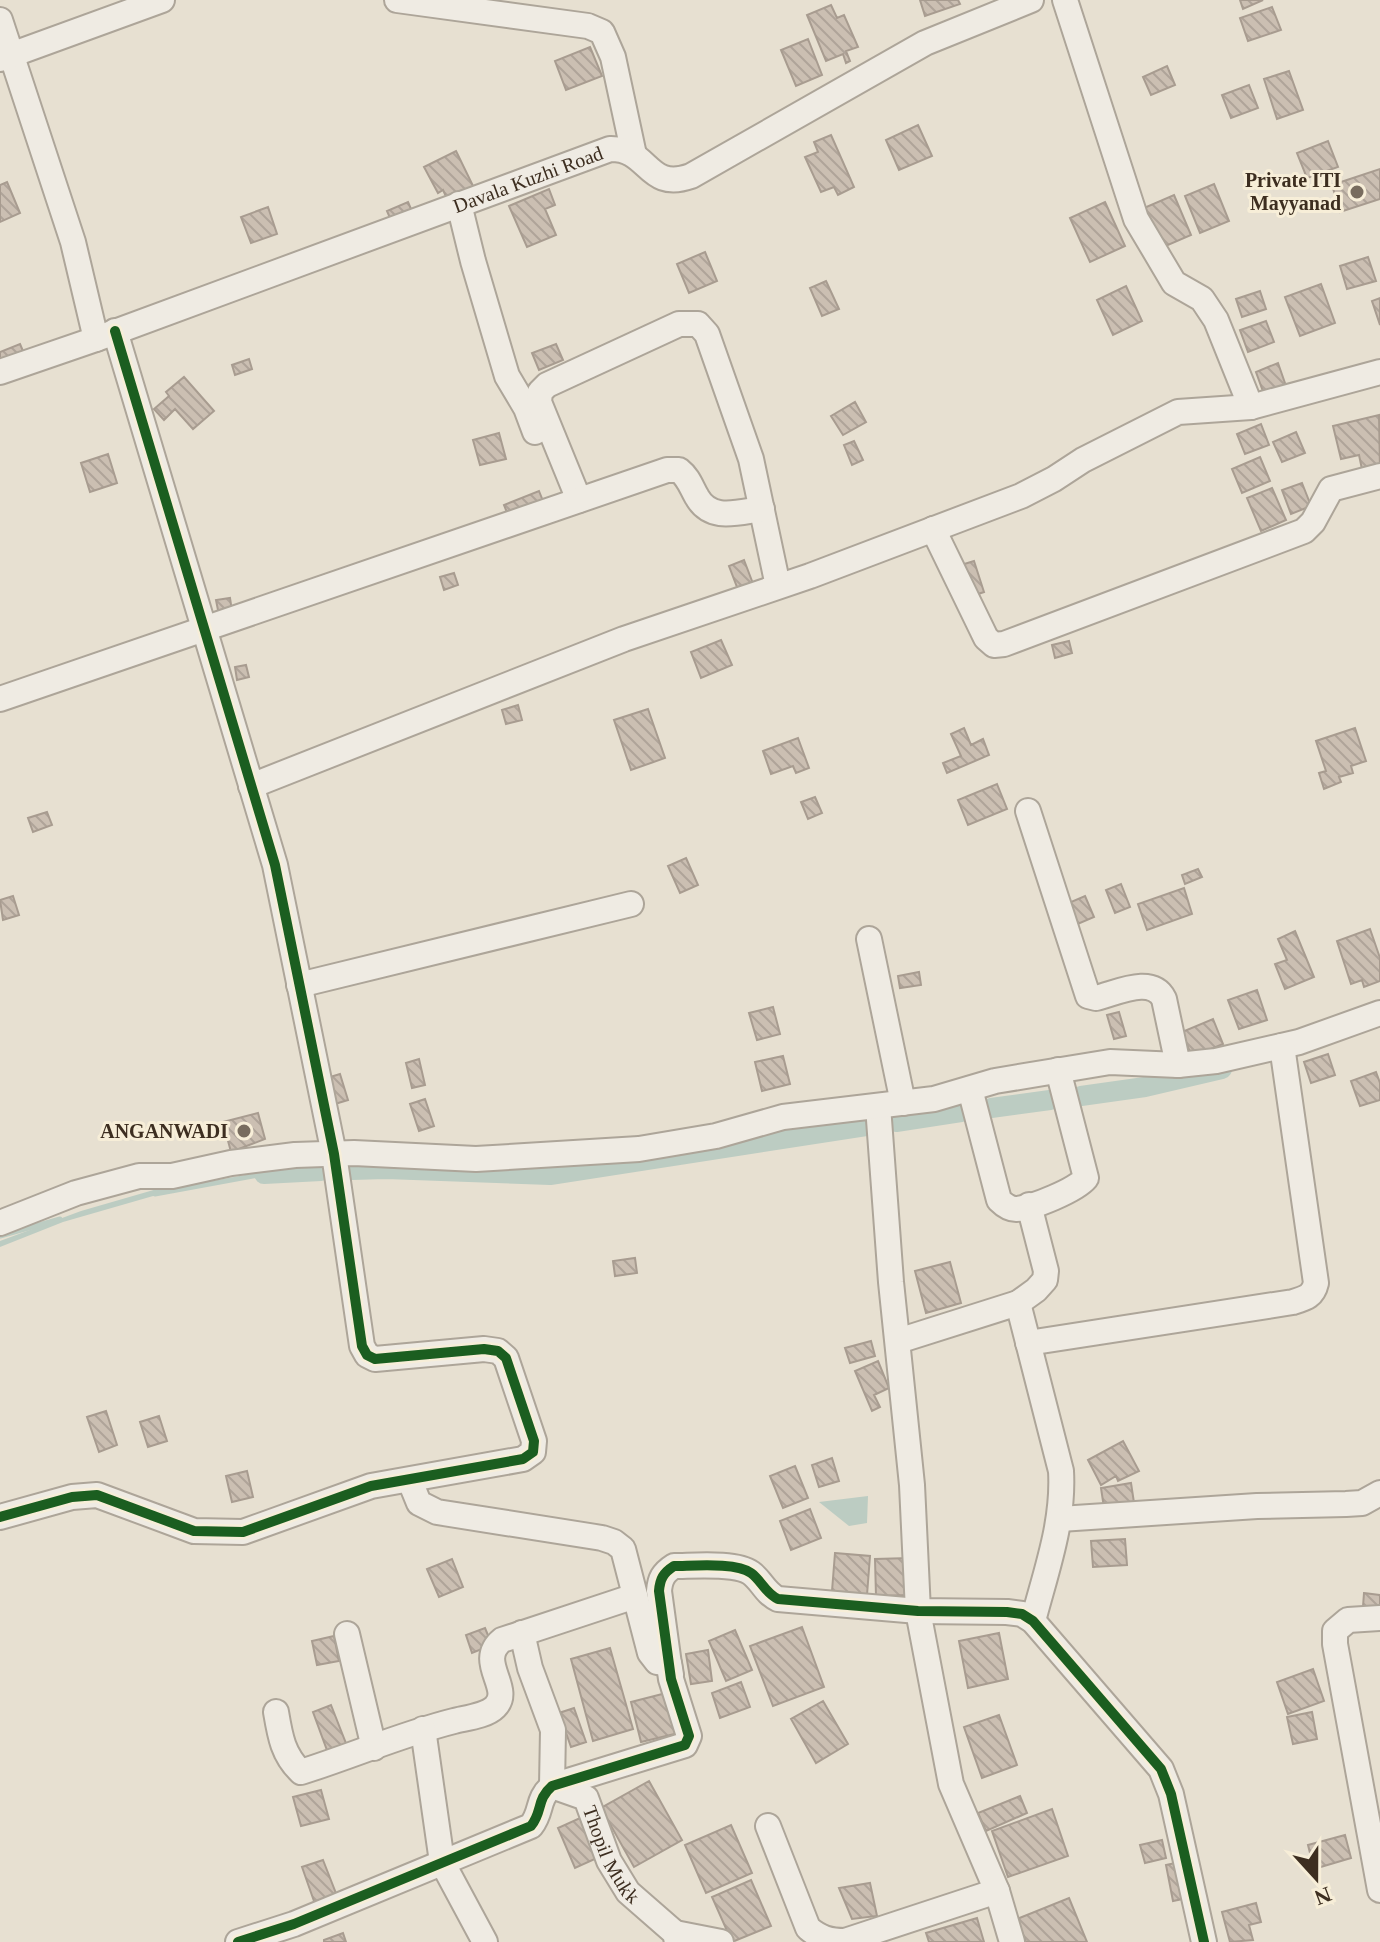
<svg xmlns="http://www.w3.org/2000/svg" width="1380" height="1942" font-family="Georgia,serif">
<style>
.water{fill:#bcccc2}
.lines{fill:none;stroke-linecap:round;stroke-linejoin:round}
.stream{stroke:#bcccc2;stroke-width:5}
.canal{stroke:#bcccc2;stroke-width:20}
.building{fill:url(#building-back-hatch);stroke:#a89c90;stroke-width:2}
.minor-casing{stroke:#ada599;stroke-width:28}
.minor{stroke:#efebe3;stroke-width:24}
.cycleway-casing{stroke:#f7eed8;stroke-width:15}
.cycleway{stroke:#1b5e20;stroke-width:10}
.poi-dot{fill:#786c5e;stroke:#f7eed8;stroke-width:3}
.labels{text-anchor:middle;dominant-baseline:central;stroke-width:6;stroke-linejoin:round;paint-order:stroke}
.street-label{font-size:20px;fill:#3d2e20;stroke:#f7eed8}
.poi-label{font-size:20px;font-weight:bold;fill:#3d2e20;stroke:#f7eed8;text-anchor:end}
</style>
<defs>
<pattern id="building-back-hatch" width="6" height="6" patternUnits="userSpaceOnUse" patternTransform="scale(2)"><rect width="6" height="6" fill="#cbbfb2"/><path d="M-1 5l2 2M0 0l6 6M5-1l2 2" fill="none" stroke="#afa499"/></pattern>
</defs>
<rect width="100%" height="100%" fill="#e7e0d1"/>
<!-- water -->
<path class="water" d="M219 1177 63 1222 0 1247V1241L81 1211 195 1178Z
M868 1496 867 1523 849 1526 819 1502Z"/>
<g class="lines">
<!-- stream -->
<path class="stream" d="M155 1194 264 1174
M0 1236 60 1219"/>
<!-- canal -->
<path class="canal" d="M1081 1096 1145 1087 1222 1069
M991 1108 1050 1100
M896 1122 961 1112
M352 1170 386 1169 550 1175 866 1126
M264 1174 321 1171"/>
</g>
<!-- building -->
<path class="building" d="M920 0H958L960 4 925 16Z
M1240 0H1263L1243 9Z
M831 5 837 18 844 15 858 47 846 51 850 61 846 63 843 54 826 61 807 15Z
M1272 7 1281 30 1248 41 1240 18Z
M808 39 822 75 796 86 781 50Z
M590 47 602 76 566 90 555 61Z
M1167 66 1175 85 1151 95 1143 77Z
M1289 71 1303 110 1277 119 1264 79Z
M1249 85 1258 108 1231 118 1222 95Z
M918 125 932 156 899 170 886 140Z
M831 135 854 187 838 195 834 187 821 192 805 157 818 152 814 142Z
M1328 141 1338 167 1307 178 1297 153Z
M456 151 476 192 450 205 443 190 438 193 424 167Z
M1380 169V199L1340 212 1332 185Z
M7 182 20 213 0 222V185Z
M1214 184 1229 221 1200 233 1185 196Z
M549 189 555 205 545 209 556 235 527 247 509 206Z
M1174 195 1191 235 1161 248 1144 208Z
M408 202 414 216 393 225 387 211Z
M1105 202 1125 246 1090 262 1070 218Z
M268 207 277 234 251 243 241 217Z
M705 252 717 281 689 293 677 264Z
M1368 257 1376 281 1347 289 1340 266Z
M826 281 839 309 822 316 810 288Z
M1321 284 1335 323 1300 336 1285 297Z
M1126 286 1142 321 1113 335 1097 300Z
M1260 291 1266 309 1242 317 1236 299Z
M1380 298V325L1372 301Z
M1266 321 1274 342 1248 352 1240 330Z
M20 344 28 363 0 375V352Z
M556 344 563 360 539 370 532 353Z
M249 359 252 369 235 375 232 365Z
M1278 363 1287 389 1265 397 1256 372Z
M184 377 214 411 193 429 175 409 164 420 154 409 169 396 166 392Z
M855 402 866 422 843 435 831 416Z
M1379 415 1380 470 1363 474 1359 455 1341 459 1333 426Z
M1261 424 1269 445 1245 454 1237 434Z
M1296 432 1305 453 1282 462 1273 442Z
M499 433 506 459 480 465 473 440Z
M854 441 863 460 852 465 844 445Z
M108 454 117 483 90 492 81 463Z
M1260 457 1270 481 1242 493 1232 469Z
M1302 483 1311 506 1291 514 1282 490Z
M1272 488 1286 520 1261 531 1247 498Z
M539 491 549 516 514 530 504 505Z
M744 560 755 589 740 595 729 566Z
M974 561 984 592 969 597 958 566Z
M454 573 458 585 444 590 440 577Z
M230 598 233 618 220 620 216 600Z
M721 640 732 665 701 678 691 652Z
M1069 641 1072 653 1055 658 1052 645Z
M246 665 249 677 237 680 235 667Z
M518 705 522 720 506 724 502 710Z
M648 709 665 758 631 770 614 720Z
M964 728 971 745 983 739 989 755 947 773 943 763 961 756 951 734Z
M1355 728 1366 761 1351 766 1353 773 1339 777 1341 782 1324 789 1319 773 1326 771 1316 741Z
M798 738 809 768 796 773 793 766 771 774 763 751Z
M997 784 1007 809 968 825 958 800Z
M815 797 822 813 808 819 801 802Z
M47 812 52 825 33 832 28 818Z
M686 858 698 885 680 893 668 866Z
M1198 869 1202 877 1185 884 1182 875Z
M1121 884 1130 907 1115 913 1106 890Z
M1184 888 1192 914 1147 930 1138 904Z
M13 896 19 915 3 920 0 900Z
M1085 896 1094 917 1066 929 1057 908Z
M1370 929 1380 958V981L1364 987 1362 980 1351 984 1337 941Z
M1295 931 1314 977 1285 989 1275 964 1287 960 1278 939Z
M919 972 921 985 900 988 898 976Z
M1257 990 1267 1020 1239 1029 1228 1000Z
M773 1007 780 1034 757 1040 749 1013Z
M1119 1012 1126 1036 1114 1039 1107 1015Z
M1213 1019 1223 1044 1192 1057 1182 1032Z
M1328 1054 1335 1075 1311 1083 1304 1062Z
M783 1056 790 1084 762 1091 755 1062Z
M419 1059 425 1085 412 1088 406 1063Z
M1376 1072 1380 1083V1100L1360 1106 1351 1081Z
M340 1074 348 1100 325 1107 317 1081Z
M425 1099 434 1126 419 1131 410 1104Z
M258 1113 265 1139 231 1152 223 1122Z
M635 1258 637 1273 615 1276 613 1261Z
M950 1262 961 1303 926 1313 915 1271Z
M871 1341 875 1356 850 1363 845 1348Z
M878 1361 889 1388 874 1395 880 1407 872 1411 855 1371Z
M106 1411 117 1445 99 1452 87 1417Z
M159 1416 167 1441 148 1447 140 1422Z
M1123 1441 1139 1471 1118 1481 1116 1476 1101 1485 1088 1460Z
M832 1458 839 1481 819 1487 812 1465Z
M795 1466 808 1498 783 1508 770 1476Z
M247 1471 253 1497 232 1502 226 1476Z
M1131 1483 1136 1516 1106 1521 1101 1488Z
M810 1509 821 1538 791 1550 780 1521Z
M1125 1539 1127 1565 1093 1567 1091 1541Z
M835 1553 870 1556 867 1595 832 1591Z
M910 1558 911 1595 876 1596 875 1559Z
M452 1559 463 1587 439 1597 427 1569Z
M1364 1593 1380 1595V1622L1362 1620Z
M802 1627 824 1687 773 1706 750 1646Z
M485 1628 492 1645 472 1653 466 1635Z
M735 1630 752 1670 726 1681 709 1641Z
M999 1633 1008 1679 968 1688 959 1641Z
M334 1636 339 1661 317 1665 312 1641Z
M610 1648 633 1729 593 1741 571 1659Z
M708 1650 712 1681 691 1684 686 1654Z
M1313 1669 1324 1701 1288 1714 1277 1682Z
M741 1682 750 1707 720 1718 712 1693Z
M674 1691 683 1732 641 1742 631 1702Z
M823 1701 848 1744 816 1763 791 1719Z
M331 1705 347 1746 328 1753 313 1712Z
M574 1708 586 1742 571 1747 559 1713Z
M1312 1712 1317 1739 1293 1744 1287 1717Z
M999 1715 1017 1765 982 1778 964 1727Z
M649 1781 682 1840 634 1867 601 1808Z
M321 1790 329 1819 301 1826 293 1797Z
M1020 1796 1027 1813 986 1831 978 1813Z
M1052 1809 1068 1856 1008 1877 992 1831Z
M580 1818 597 1858 575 1868 558 1828Z
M731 1825 752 1873 706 1893 685 1845Z
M1345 1835 1351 1858 1314 1869 1308 1845Z
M1162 1840 1166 1858 1145 1863 1140 1845Z
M323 1860 337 1896 315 1904 302 1867Z
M1189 1860 1197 1896 1173 1901 1166 1865Z
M751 1880 771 1926 732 1942 712 1897Z
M870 1883 877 1916 852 1919 839 1888Z
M1069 1898 1087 1942H1026L1017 1919Z
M1256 1903 1261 1922 1249 1925 1253 1940 1230 1942 1222 1912Z
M977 1918 984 1942H929L926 1933Z
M343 1933 346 1942H324V1940Z"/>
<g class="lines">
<defs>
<g id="minor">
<path d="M397 0 588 26 602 32 613 57 634 155"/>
<path d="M1065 0 1136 219 1174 283 1202 299 1216 320 1251 407"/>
<path d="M0 20 73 242 96 339"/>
<path d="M0 59 162 0"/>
<path d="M459 204 473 261 507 376 526 408 535 432"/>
<path id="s1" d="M0 372 96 339 610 149C650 148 646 192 691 176L925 43 1031 0"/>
<path d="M579 500 539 402 540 392 547 385 679 324H698L707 334 751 459 778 586"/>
<path d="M933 529 986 638 994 645 1004 644 1304 531 1313 522 1331 489 1380 476"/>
<path d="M0 699 667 470H679C689 478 691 487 697 497 711 522 738 512 762 509"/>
<path d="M251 786 624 639 810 576 1021 496 1054 479 1083 460 1178 412 1251 407 1380 372"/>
<path d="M1028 811 1088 996 1096 998C1117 993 1152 975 1164 999L1178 1065"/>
<path d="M869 939 903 1103"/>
<path d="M299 985 631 904"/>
<path d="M970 1089 999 1200C1004 1205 1009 1209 1016 1209 1033 1208 1076 1190 1086 1178L1058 1070"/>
<path d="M878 1106 891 1282 912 1485 918 1611 951 1784 997 1891 1012 1942"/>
<path d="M0 1223 76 1193 139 1176H172L231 1163 295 1155 354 1153 476 1159 639 1149 716 1136 783 1117 934 1099 995 1081 1110 1062 1178 1065 1216 1061 1299 1042 1380 1013"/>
<path d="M1018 1303 1061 1471C1064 1523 1046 1571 1033 1621"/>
<path d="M898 1341 1018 1303 1036 1290 1045 1280 1046 1271 1029 1205"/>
<path d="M1028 1343 1293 1302C1306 1298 1313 1296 1316 1283L1282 1046"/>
<path d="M410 1481 419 1503 437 1512 602 1538 614 1542 623 1549 650 1653 657 1662 669 1663 671 1675"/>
<path d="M0 1517 72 1497 97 1495 194 1531 243 1532 371 1486 523 1459 533 1452 534 1441 506 1358 498 1351 484 1349 375 1359 367 1355 362 1346 334 1154 275 865 115 331"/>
<path d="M1060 1519 1257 1506 1346 1504 1362 1503 1380 1493"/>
<path d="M1380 1618 1348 1620 1335 1631V1644L1380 1890"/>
<path id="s2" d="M522 1633 530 1668 553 1730 552 1786 586 1798 609 1861 628 1892 675 1933 677 1942"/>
<path d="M347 1634 374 1748"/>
<path d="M276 1712C280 1736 283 1755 301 1772 352 1756 402 1734 454 1721 466 1718 486 1716 495 1707 514 1688 475 1662 502 1640L635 1596"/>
<path d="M423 1729 442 1862 485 1942"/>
<path d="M768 1826 808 1928C820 1938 829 1941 845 1941L997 1891"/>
<path d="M675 1933 721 1942"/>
<path d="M238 1942 294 1924 531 1826C543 1811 536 1800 552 1786L685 1745 689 1736 671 1679 659 1591C660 1579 663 1573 674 1566 693 1566 736 1562 751 1573 762 1581 765 1593 778 1599L918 1611 1007 1612 1022 1614 1033 1621 1161 1769 1171 1794 1204 1942"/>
</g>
</defs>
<!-- minor casing -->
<use href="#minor" class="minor-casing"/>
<!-- minor -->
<use href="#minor" class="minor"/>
<defs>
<path id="cycleway" d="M0 1517 72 1497 97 1495 194 1531 243 1532 371 1486 523 1459 533 1452 534 1441 506 1358 498 1351 484 1349 375 1359 367 1355 362 1346 334 1154 275 865 115 331
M238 1942 294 1924 531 1826C543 1811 536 1800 552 1786L685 1745 689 1736 671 1679 659 1591C660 1579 663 1573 674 1566 693 1566 736 1562 751 1573 762 1581 765 1593 778 1599L918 1611 1007 1612 1022 1614 1033 1621 1161 1769 1171 1794 1204 1942"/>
</defs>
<!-- cycleway casing -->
<use href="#cycleway" class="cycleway-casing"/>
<!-- cycleway -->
<use href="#cycleway" class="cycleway"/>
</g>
<!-- markers -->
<g class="poi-dot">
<circle cx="1357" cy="192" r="8"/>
<circle cx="244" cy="1131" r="8"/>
</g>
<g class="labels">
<!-- street labels -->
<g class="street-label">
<text stroke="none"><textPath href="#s1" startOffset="562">Davala Kuzhi Road</textPath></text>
<text stroke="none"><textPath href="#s2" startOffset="256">Thopil Mukk</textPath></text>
</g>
<!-- poi labels -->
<g class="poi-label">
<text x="1341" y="180">Private ITI<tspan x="1341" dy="23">Mayyanad</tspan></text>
<text x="228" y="1131">ANGANWADI</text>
</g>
</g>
<!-- north arrow -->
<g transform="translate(1316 1878) rotate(159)" stroke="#f7eed8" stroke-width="6" paint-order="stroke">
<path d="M0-6L14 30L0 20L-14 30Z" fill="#3d2e20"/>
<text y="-12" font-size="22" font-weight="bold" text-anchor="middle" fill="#3d2e20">N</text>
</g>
</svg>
